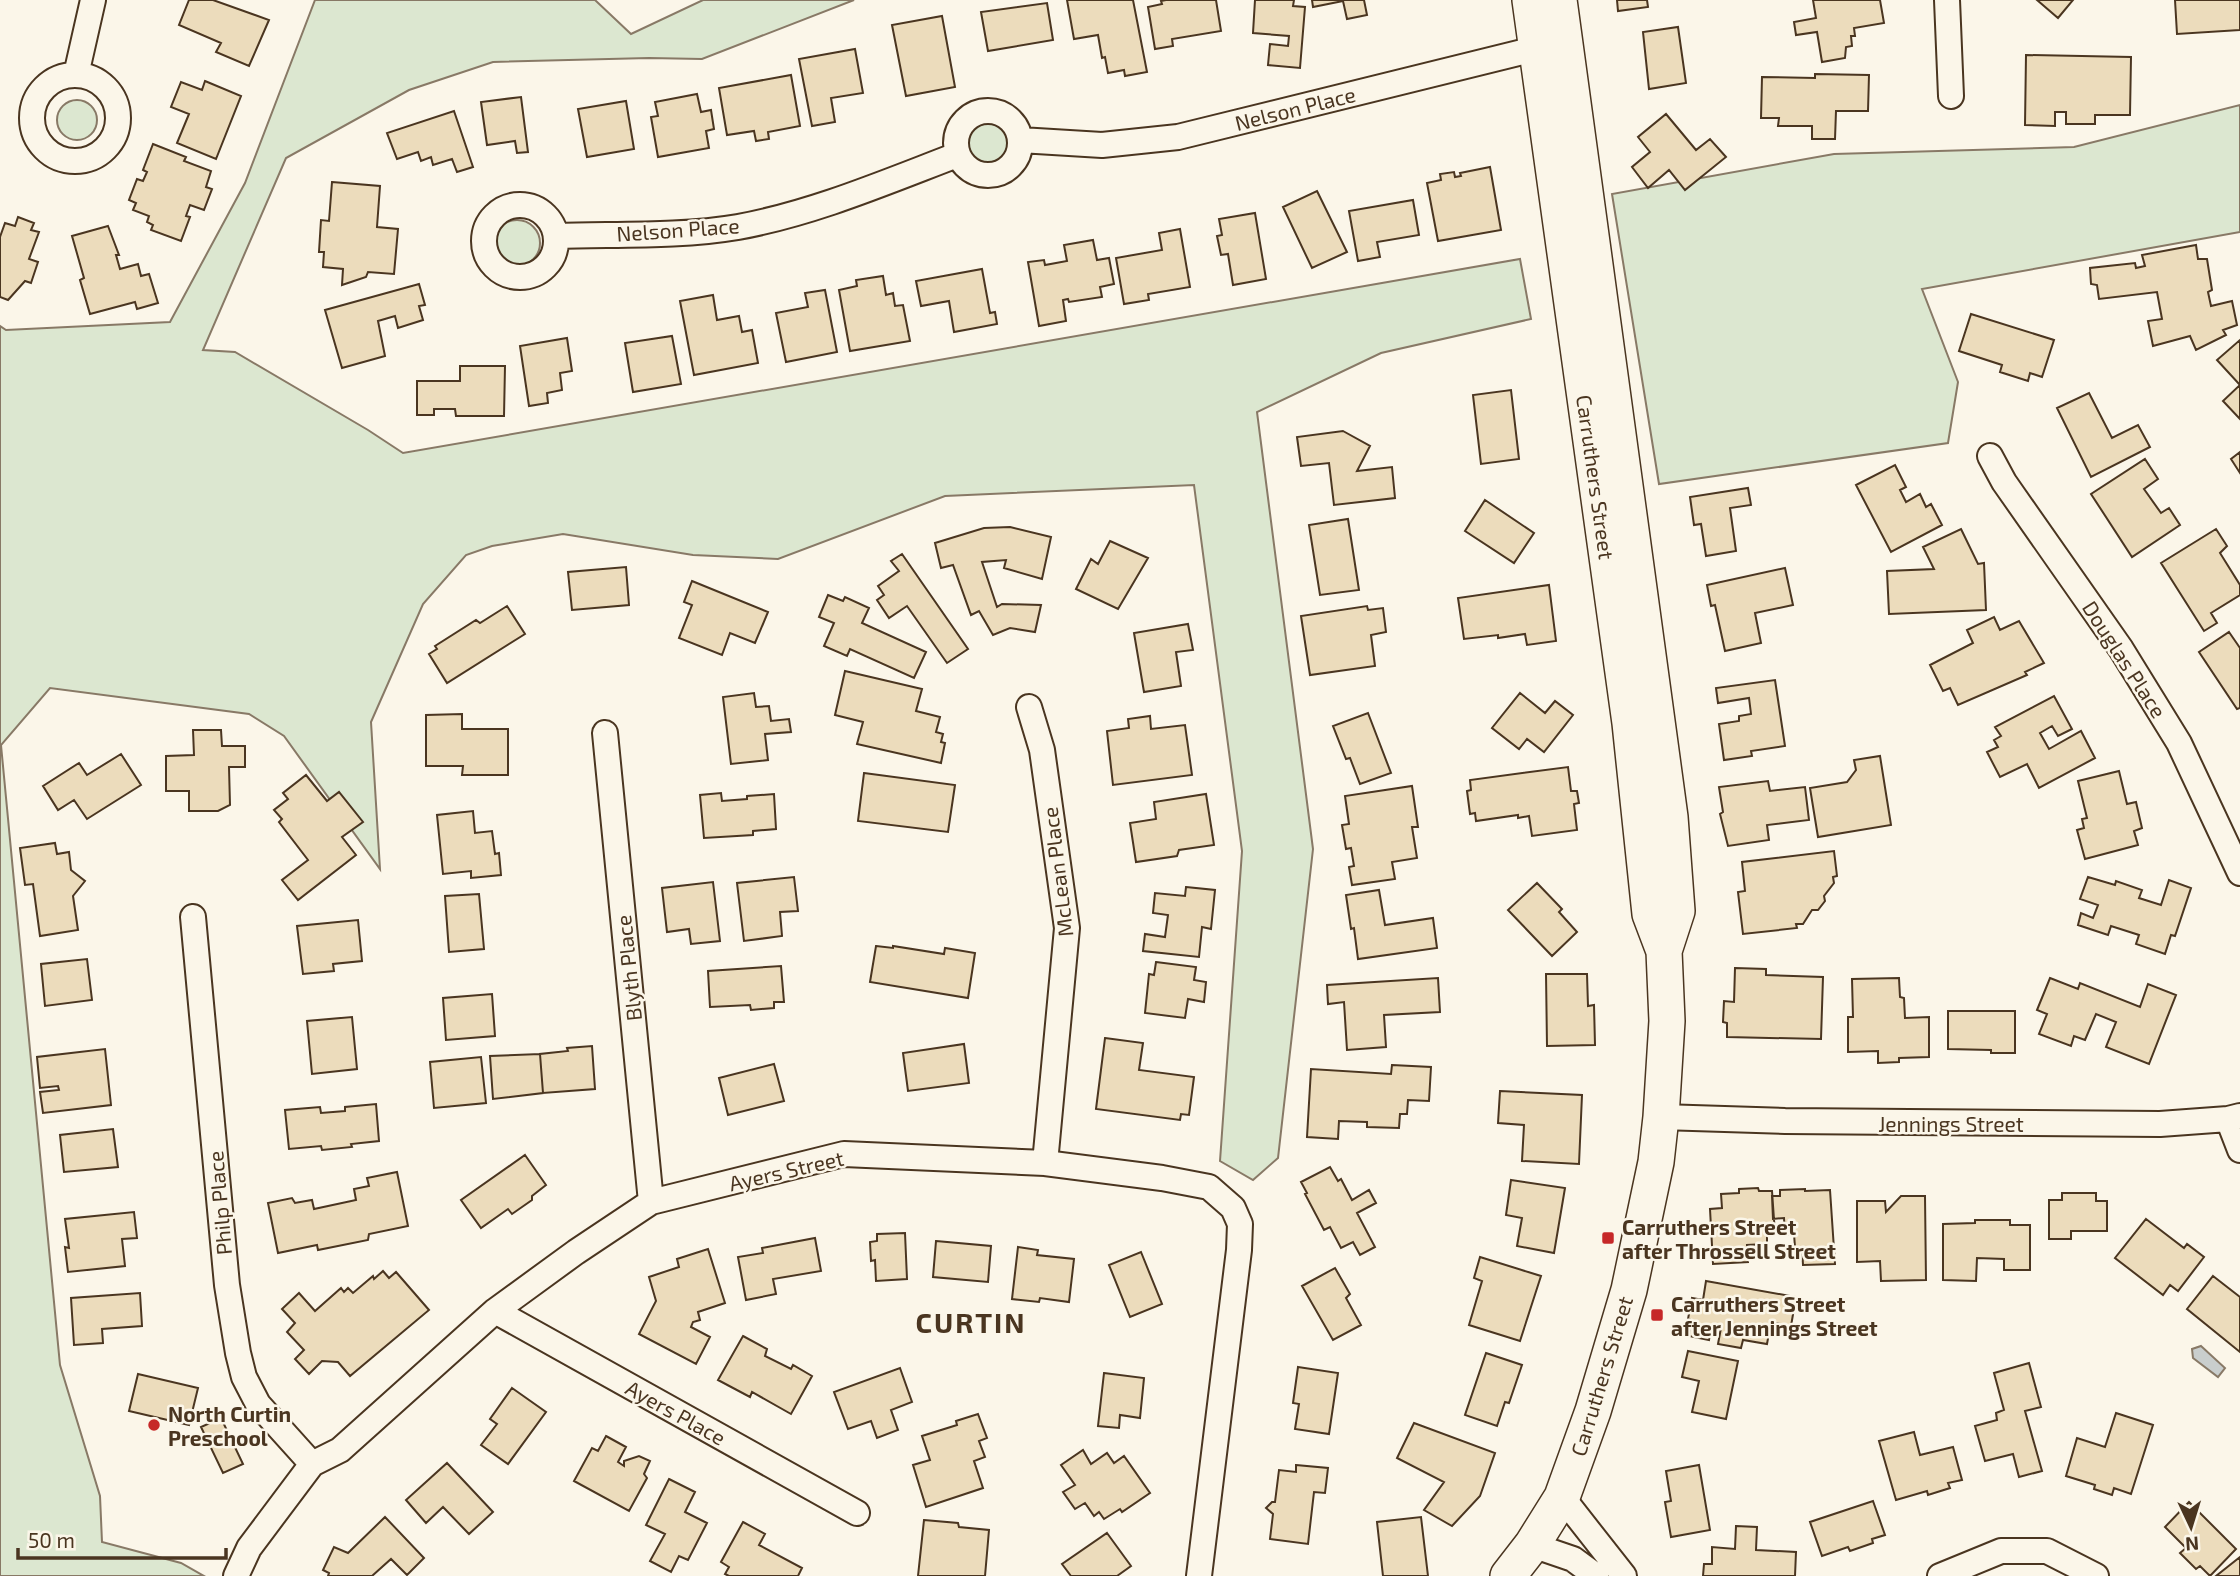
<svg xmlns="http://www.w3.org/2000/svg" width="2240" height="1576" font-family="'Exo 2',sans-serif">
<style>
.green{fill:#dce7d0;stroke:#887966;stroke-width:2}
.water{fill:#c9cecd;stroke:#887966;stroke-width:2}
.building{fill:#ecdcbc;stroke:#4a3520;stroke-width:2}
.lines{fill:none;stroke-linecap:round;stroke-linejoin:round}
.minor-casing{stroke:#4a3520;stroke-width:28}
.secondary-casing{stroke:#4a3520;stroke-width:38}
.minor{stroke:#fbf6e9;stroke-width:24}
.secondary{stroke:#fbf6e9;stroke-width:35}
.poi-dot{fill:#c62828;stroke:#fbf6e9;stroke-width:2.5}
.labels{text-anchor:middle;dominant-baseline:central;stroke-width:5;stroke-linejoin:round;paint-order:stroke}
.street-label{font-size:21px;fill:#4a3520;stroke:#fbf6e9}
.poi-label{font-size:21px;font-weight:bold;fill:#4a3520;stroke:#fbf6e9;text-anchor:start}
.district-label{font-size:28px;font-weight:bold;letter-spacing:2px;fill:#4a3520;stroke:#fbf6e9}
</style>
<rect width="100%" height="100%" fill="#fbf6e9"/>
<!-- green -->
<path class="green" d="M315 0H595L631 34 703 0H854L702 59 649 58 493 62 409 90 286 158 203 350 235 352 368 430 403 453 1520 259 1531 319 1381 353 1257 412 1313 849 1278 1158 1253 1180 1220 1161 1242 851 1194 485 945 496 778 559 693 555 563 534 492 546 466 555 423 604 371 722 380 869 284 736 249 714 50 688 1 745 60 1365 100 1496 102 1542 181 1563 204 1576H0V326L6 330 170 322 245 183Z
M57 120a20 20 0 1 1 40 0a20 20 0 1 1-40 0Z
M2240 105V232L1922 289 1958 382 1948 443 1659 484 1612 194 1834 154 2074 147Z
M965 143a24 24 0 1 1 48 0a24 24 0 1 1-48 0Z
M494 243a23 23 0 1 1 46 0a23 23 0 1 1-46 0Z"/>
<!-- water -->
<path class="water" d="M2201 1346 2225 1368 2218 1377 2193 1358 2192 1349Z"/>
<!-- building -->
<path class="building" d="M189 0H213L269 20 249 66 216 52 221 43 179 25Z
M1067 0H1133L1147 72 1125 76 1124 70 1108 73 1105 57 1102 58 1098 35 1074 39Z
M1216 0 1221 31 1172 39 1173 46 1155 49 1148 7 1162 4 1161 1 1166 0Z
M1255 0H1294L1293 6 1305 7 1300 68 1268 65 1270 44 1288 46 1289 36 1253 33Z
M1312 0H1364L1367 15 1347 19 1343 1 1313 7Z
M1617 0H1647L1648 7 1618 11Z
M1813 0H1880L1884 23 1854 28 1855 36H1851L1852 46 1846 47 1845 58 1822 62 1817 32 1796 35 1794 22 1816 18Z
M2037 0H2073L2058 18Z
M2175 0H2240V30L2177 34Z
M1047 3 1053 40 988 51 981 12Z
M942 16 955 87 906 96 892 25Z
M1678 27 1686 83 1649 89 1643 32Z
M855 49 863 93 831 98 835 122 812 126 799 59Z
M2026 55 2131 57 2130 115H2095V124H2066V112H2055V126L2025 125Z
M1815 74 1869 75 1868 111H1836L1835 139H1812V126H1778L1779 118H1761L1762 77 1815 78Z
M791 75 800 126 768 132 769 139 756 141 754 131 727 135 719 88Z
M205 81 241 96 216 159 177 143 189 114 171 107 181 82 202 90Z
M697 94 701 112 711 110 714 129 706 131 709 148 658 157 651 117 658 116 655 102Z
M521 97 528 152 517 153 515 141 487 145 481 102Z
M626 101 634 149 587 157 578 109Z
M454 111 473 167 457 172 452 159 433 165 431 157 421 161 418 152 397 159 387 133Z
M1666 114 1696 150 1710 139 1726 157 1685 190 1669 170 1648 188 1632 167 1650 152 1638 137Z
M153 144 186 157 184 161 211 171 206 187 212 189 204 210 190 205 186 216 190 217 181 241 151 230 153 225 147 222 149 216 133 210 136 203 129 200 137 179 143 181 147 172 143 170Z
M1490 167 1501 230 1438 241 1427 183 1441 180 1440 174 1454 172 1455 177 1461 176 1460 173Z
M332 182 380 186 377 227 398 229 394 274 368 272 366 277 342 285 343 269 323 267 324 252H319L321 220 329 221Z
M1317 191 1347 252 1312 268 1283 207Z
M1413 200 1419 235 1377 242 1380 257 1358 261 1349 211Z
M1255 213 1266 279 1233 285 1228 254 1221 255 1217 236 1222 235 1219 219Z
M18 217 34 223 31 230 39 232 29 259 38 262 31 283 25 281 8 300 0 297V237L5 223 15 226Z
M108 226 119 255H116L120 269 138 264 141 276 149 274 158 303 137 309 135 302 90 314 80 280 84 278 72 236Z
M1180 229 1190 287 1148 294 1149 300 1124 304 1116 258 1162 250 1159 233Z
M1093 240 1097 260 1109 258 1114 284 1100 287 1102 297 1069 302 1068 299 1063 300 1066 321 1039 326 1028 262 1044 260 1045 265 1067 261 1064 245Z
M2196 245 2198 259H2207L2212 290 2208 292 2211 306 2232 301 2237 325 2223 330 2226 335 2196 350 2190 336 2153 346 2148 321 2162 319 2157 292 2099 299 2097 285 2091 284 2090 268 2135 263 2136 268 2145 266 2142 255Z
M982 269 990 313 995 312 997 324 954 332 949 301 921 306 916 281Z
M883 276 886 295 893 293 895 306 903 305 910 341 850 351 839 290 857 286 856 280Z
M419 284 425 305 419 306 423 320 398 328 395 316 378 321 385 356 342 368 325 310Z
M825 290 837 352 786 362 776 313 808 307 805 293Z
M713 295 717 320 739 316 742 332 752 330 758 363 694 375 680 301Z
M1971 314 2054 340 2042 377 2030 373 2028 381 2000 372 2002 365 1959 351Z
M672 336 681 384 633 392 625 343Z
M567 338 572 371 560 373 562 390 547 393 548 403 529 406 520 346Z
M2240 340V419L2223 401 2240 385 2217 360Z
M460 366H505L504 416H456L455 409H434V415H417V381H460Z
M1511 390 1519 459 1481 464 1473 395Z
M2089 393 2112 438 2138 425 2150 447 2091 477 2057 408Z
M1343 431 1370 446 1357 471 1392 467 1395 498 1334 505 1329 463 1301 466 1297 437Z
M2240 452V473L2231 459Z
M2145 459 2158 479 2144 489 2161 513 2169 508 2180 525 2132 557 2091 494Z
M1895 465 1906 487 1900 490 1906 502 1920 494 1926 507 1931 504 1942 525 1891 552 1856 485Z
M1748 488 1751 505 1730 508 1736 551 1706 556 1701 524 1694 525 1690 497Z
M1485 500 1534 533 1514 563 1465 531Z
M1348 519 1359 590 1320 595 1309 525Z
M1010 527 1051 537 1042 579 1004 568 1006 560 982 562 997 607 1002 604 1041 605 1035 632 1010 628 993 635 979 611 971 615 953 565 941 568 935 543 984 528Z
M1961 529 1978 564 1984 563 1986 610 1889 614 1887 571 1934 569 1923 547Z
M2216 529 2227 546 2220 553 2240 585V595L2211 613 2217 623 2204 631 2161 563Z
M1110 541 1148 558 1118 609 1076 589 1091 559 1098 564Z
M902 554 968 649 947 663 907 606 889 618 877 600 884 595 878 586 899 571 891 561Z
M626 567 629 605 572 610 568 572Z
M1785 568 1793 605 1755 613 1761 643 1725 651 1715 605 1711 606 1707 585Z
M692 581 768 612 755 643 730 633 722 655 679 638 692 605 684 602Z
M1549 585 1556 641 1527 645 1525 634 1498 638V635L1464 639 1458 598Z
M828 595 843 601 845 597 869 608 862 623 926 652 914 678 850 649 847 656 824 646 834 623 819 617Z
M507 606 525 634 447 683 429 654 437 649 435 646 476 620 480 623Z
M1367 606 1368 610 1383 608 1386 632 1371 635 1375 666 1310 675 1301 616Z
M1994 617 2000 630 2019 621 2044 663 2025 672 2027 675 1958 705 1950 688 1943 691 1930 665 1973 643 1967 630Z
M1188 624 1193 650 1176 652 1181 686 1144 692 1134 633Z
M2229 632 2240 648V708L2237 709 2199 652Z
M845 671 922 689 916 711 940 717 936 732 943 734 941 742 945 743 941 763 857 744 863 722 835 715Z
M1775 680 1785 746 1751 751 1752 756 1724 760 1719 724 1739 721V716L1751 714 1749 698 1718 703 1716 688Z
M754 693 756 707 769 706 771 721 789 719 791 732 765 734 768 760 731 764 723 697Z
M1520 693 1545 713 1555 701 1573 715 1544 752 1527 739 1519 749 1492 728Z
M2054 696 2072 729 2058 736 2052 726 2040 733 2049 749 2081 731 2095 758 2039 788 2027 764 2000 777 1987 752 1998 747 1994 740 2001 736 1995 727Z
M1368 713 1391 773 1360 784 1350 758 1346 759 1333 726Z
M462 714V729H508V775H462L463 766H426V715Z
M1150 716 1151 729 1185 725 1192 775 1113 785 1107 731 1129 728 1128 719Z
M193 730H221L222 746H245V767H229L230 805 218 811H189V791H166V756L194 755Z
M121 754 141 785 87 819 74 800 58 810 43 786 79 763 87 775Z
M1880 756 1891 825 1818 837 1810 788 1847 782 1856 770 1854 760Z
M1568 767 1571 791H1577L1579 803 1574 804 1577 830 1532 836 1529 816 1518 818V815L1476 821 1475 813 1470 814 1467 791 1471 790 1470 780Z
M2119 771 2127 804 2136 802 2142 828 2134 831 2138 845 2085 859 2077 830 2084 828 2082 819 2087 818 2078 781Z
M864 773 955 785 948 832 858 821Z
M306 775 327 801 339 792 363 822 342 837 356 855 298 900 282 880 308 860 279 822 282 819 274 810 288 799 283 793Z
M1768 781 1770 791 1805 787 1809 820 1767 825 1769 840 1728 846 1720 814 1723 812 1719 787Z
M1412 786 1418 827H1412L1417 858 1392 862 1395 879 1352 885 1349 867 1354 866 1351 848 1346 849 1342 825 1349 824 1345 796Z
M721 793 722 801 747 799V796L774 794 776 829 753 831V835L704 838 700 795Z
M1206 794 1214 845 1179 850 1177 856 1136 862 1130 823 1156 819 1154 802Z
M473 811 475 833 492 831 495 854 499 853 501 875 471 878V871L443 874 437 815Z
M55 843 57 854 69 852 71 870 85 881 73 896 78 930 40 936 33 884 25 885 20 848Z
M1834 851 1837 876 1833 877 1834 883 1824 896 1825 901 1818 910H1812L1803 924H1796L1797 928 1743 934 1738 892 1745 891 1742 862Z
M794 877 798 911 780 912 782 936 744 941 737 883Z
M2088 877 2115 885 2116 881 2142 890 2139 898 2161 905 2169 880 2191 888 2175 936 2171 935 2165 954 2136 944 2139 935 2111 926 2108 935 2078 925 2081 913 2093 918 2098 905 2080 899Z
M713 882 720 941 691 944 689 929 667 932 662 888Z
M1537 883 1562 909 1559 912 1577 932 1552 956 1508 910Z
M1186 887 1215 890 1211 929 1202 927 1199 957 1143 951 1145 934 1165 937 1168 915 1153 913 1155 893 1185 896Z
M1379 890 1385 925 1433 918 1437 948 1358 959 1354 928 1351 929 1346 895Z
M479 894 484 949 449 952 445 896Z
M358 920 362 961 333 964 334 971 303 974 297 926Z
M876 946 893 948V946L944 954 945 948 975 953 968 998 870 982Z
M87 959 92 1000 45 1006 41 964Z
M1156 962 1196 967 1194 980 1206 982 1204 1002 1188 999 1185 1018 1145 1013 1149 974 1154 975Z
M781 966 784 1002H774V1008L751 1010 750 1005 710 1007 708 971Z
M1735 968 1766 969V975L1823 977 1821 1039 1727 1037V1023L1723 1022 1724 1001 1734 1002Z
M1546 974H1587L1588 1006 1594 1005 1595 1045 1547 1046Z
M1438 978 1440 1012 1384 1015 1386 1047 1347 1050 1344 1002 1328 1004 1327 985Z
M1899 978 1900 997 1904 998 1905 1018 1929 1017V1057L1899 1058V1062L1878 1063V1051L1848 1052V1017H1853L1852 979Z
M2050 978 2078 989 2080 983 2140 1007 2148 984 2176 995 2149 1064 2106 1047 2116 1022 2096 1014 2085 1040 2074 1036 2071 1046 2039 1034 2047 1014 2037 1010Z
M492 994 495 1036 446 1040 443 998Z
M1948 1011H2015V1053H1991V1050L1948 1049Z
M352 1017 357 1069 312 1074 307 1021Z
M1105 1038 1143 1043 1139 1070 1194 1077 1189 1115 1181 1114 1180 1120 1096 1109Z
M964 1044 969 1083 908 1091 903 1053Z
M592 1046 595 1089 543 1093 540 1054 568 1051 567 1048Z
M105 1049 111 1105 43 1113 40 1092 59 1090 58 1086 40 1088 37 1057Z
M540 1054 543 1093 493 1099 490 1056Z
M481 1057 486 1103 434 1108 430 1062Z
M774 1064 784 1101 728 1115 719 1078Z
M1392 1065 1431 1067 1429 1101 1408 1100 1407 1114H1400L1399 1128 1367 1127V1122L1339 1121 1338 1139 1307 1137 1311 1069 1391 1074Z
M1500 1091 1582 1095 1579 1164 1522 1161 1524 1125 1498 1123Z
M376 1104 379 1141 351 1144 352 1147 322 1150 321 1146 289 1149 285 1110 320 1107 321 1113 345 1111V1107Z
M113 1129 118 1167 64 1172 60 1135Z
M525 1155 546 1185 532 1196V1200L512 1214 508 1209 481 1228 461 1200Z
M1330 1167 1338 1181 1341 1179 1352 1200 1369 1190 1376 1203 1357 1213 1375 1247 1360 1255 1353 1242 1341 1248 1330 1227 1324 1230 1305 1194 1307 1193 1301 1182Z
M397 1172 408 1226 369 1234 368 1240 318 1250 317 1245 278 1253 268 1203 292 1198 295 1203 312 1200 314 1209 356 1200 354 1189 369 1186 367 1178Z
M1511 1180 1565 1188 1554 1253 1517 1246 1522 1218 1506 1215Z
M1758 1188 1759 1191H1772L1775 1234 1767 1235V1244L1747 1245 1748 1262 1713 1264 1710 1209 1722 1208 1721 1194 1739 1193V1189Z
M1805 1189V1191L1830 1190 1835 1264 1803 1265 1802 1247H1795L1794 1234 1785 1235 1784 1218 1773 1219 1772 1196H1780V1190Z
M2062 1193H2096V1201H2107V1231H2071V1239H2049V1200H2062Z
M1901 1196H1925L1926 1280 1881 1281 1880 1261 1857 1262V1201H1885L1886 1212Z
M134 1212 137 1238 122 1239 125 1266 68 1272 65 1247 69 1248 65 1219Z
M2146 1219 2184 1248 2187 1244 2204 1257 2178 1291 2170 1285 2163 1295 2115 1258Z
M1975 1220H2010V1225H2030V1270H2004V1259L1977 1258 1976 1281 1943 1280V1224L1975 1223Z
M905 1233 907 1279 876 1281 875 1260 871 1261 870 1242 877 1241V1234Z
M815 1238 821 1271 773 1279 776 1294 746 1300 738 1257 763 1253 762 1248Z
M936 1241 991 1246 988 1282 933 1277Z
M1018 1247 1038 1250 1037 1255 1074 1259 1069 1302 1040 1298 1039 1302 1012 1299Z
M708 1249 725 1303 698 1312 700 1320 693 1322 691 1327 710 1337 696 1364 639 1334 656 1301 649 1277 679 1267 677 1259Z
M1141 1252 1162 1304 1130 1317 1109 1265Z
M1480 1257 1541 1276 1520 1341 1469 1325 1482 1281 1474 1278Z
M1335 1268 1350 1294 1346 1298 1361 1325 1333 1340 1302 1286Z
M383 1271 389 1278 396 1272 429 1310 350 1376 338 1362 322 1361 309 1374 295 1359 304 1350 287 1332 295 1323 282 1309 299 1293 315 1311 341 1288 344 1292 348 1288 353 1293 373 1276 374 1279Z
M2213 1276 2240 1297V1352L2187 1309Z
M1706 1281 1796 1297 1791 1326 1771 1322 1767 1344 1743 1340 1741 1348 1718 1344 1721 1328 1711 1326 1709 1340 1689 1336 1691 1320 1688 1319 1692 1298 1703 1300Z
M140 1293 142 1326 102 1329 103 1343 74 1345 71 1298Z
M743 1336 767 1349 765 1356 791 1369 793 1365 812 1376 791 1414 752 1392 750 1397 718 1380Z
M1688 1351 1738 1361 1726 1419 1692 1412 1699 1381 1682 1377Z
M1486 1353 1522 1365 1509 1403 1505 1402 1497 1426 1465 1415Z
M2029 1363 2041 1407 2025 1411 2042 1471 2019 1477 2013 1454 1985 1461 1975 1426 1997 1420 1996 1413 2004 1410 1994 1373Z
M1298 1367 1338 1373 1329 1434 1295 1429 1299 1404 1293 1403Z
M900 1368 912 1402 891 1410 898 1430 877 1438 871 1421 848 1429 834 1392Z
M1104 1373 1144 1378 1140 1418 1120 1415 1119 1428 1098 1426Z
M138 1374 198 1388 189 1425 129 1411Z
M512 1388 546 1412 508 1464 481 1445 497 1424 490 1419Z
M2116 1413 2153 1425 2131 1494 2114 1488 2112 1495 2094 1489 2095 1485 2066 1476 2077 1438 2105 1447Z
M978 1414 987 1438 979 1441 985 1457 974 1461 983 1488 926 1507 913 1465 930 1460 922 1436 957 1425 956 1421Z
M221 1418 243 1464 223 1473 201 1427Z
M1414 1423 1495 1453 1480 1496 1452 1526 1424 1510 1444 1482 1397 1458Z
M1914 1432 1920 1455 1953 1447 1962 1480 1948 1483 1950 1488 1928 1495 1927 1491 1896 1500 1879 1441Z
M606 1436 626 1447 618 1462 624 1466V1461L639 1456 650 1461 644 1474 647 1478 629 1511 574 1481 592 1448 598 1451Z
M1083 1450 1091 1464 1107 1453 1114 1463 1124 1456 1150 1493 1122 1512 1120 1509 1104 1519 1099 1512 1094 1516 1085 1503 1075 1509 1063 1492 1075 1485 1061 1465Z
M447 1463 493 1512 469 1534 443 1507 426 1523 406 1500Z
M1296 1465 1328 1468 1325 1493 1314 1492 1308 1544 1270 1539 1273 1514 1266 1508 1272 1502H1275L1279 1470 1296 1472Z
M1699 1465 1710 1530 1671 1537 1665 1502 1671 1501 1666 1471Z
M669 1479 695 1492 685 1512 707 1523 688 1560 679 1556 671 1572 650 1561 665 1534 646 1525Z
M1873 1501 1885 1535 1872 1539 1873 1543 1850 1551 1848 1547 1822 1556 1810 1522Z
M2189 1502 2236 1549 2210 1576 2200 1566 2196 1569 2180 1553 2186 1548 2165 1527Z
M385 1517 424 1558 407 1575 391 1559 372 1576H328L329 1573 323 1570 334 1547 348 1553Z
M1421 1517 1428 1576H1383L1377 1522Z
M924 1520 958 1523 959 1527 989 1530 985 1576H918Z
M743 1522 765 1534 759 1545 802 1568 798 1576H729L725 1574 729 1567 721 1562Z
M1736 1526 1757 1527 1756 1550 1796 1552 1795 1576H1703L1704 1564H1712V1547L1735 1549Z
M1107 1533 1131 1566 1117 1576H1071L1062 1564Z
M2240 1557V1576H2216Z"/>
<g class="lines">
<defs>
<path id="minor" d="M1947 0 1951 96
M76 75 93 0
M32 118a43 43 0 1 1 86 0a43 43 0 1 1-86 0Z
M956 143a32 32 0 1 1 64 0a32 32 0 1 1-64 0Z
M1020 140 1102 145 1178 137 1551 45
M484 241a36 36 0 1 1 72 0a36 36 0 1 1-72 0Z
M556 236C616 234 679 237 738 227 814 213 886 182 957 155
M1990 456 2004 482 2121 649 2179 743 2240 873
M1029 707 1042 750 1067 928 1045 1163
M605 733 651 1202
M193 917 227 1285 238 1353 244 1377 258 1404 312 1464
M1661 1117 1785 1121 2160 1124 2228 1119 2240 1116
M2228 1119 2240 1150
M495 1311 857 1513
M1562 1497 1624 1576
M1532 1545 1573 1559 1596 1576
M236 1576 249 1548 312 1464 340 1450 495 1311 576 1252 651 1202 844 1154 1045 1163 1162 1178 1209 1187 1233 1208 1240 1224 1239 1250 1199 1576
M1940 1576 2001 1551H2047L2096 1576"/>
<path id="secondary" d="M1530 0 1630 723 1650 914 1664 951
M1508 1576 1532 1545 1562 1497 1593 1411 1629 1290 1656 1162 1661 1117 1667 1021 1664 951 1677 911 1670 817 1559 0"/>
</defs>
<!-- minor casing -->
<use href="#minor" class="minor-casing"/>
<!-- secondary casing -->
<use href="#secondary" class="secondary-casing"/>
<!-- minor -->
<use href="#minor" class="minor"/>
<!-- secondary -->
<use href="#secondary" class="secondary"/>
</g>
<!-- markers -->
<g class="poi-dot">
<rect x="1601" y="1231" width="14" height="14" rx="3.5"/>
<rect x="1650" y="1308" width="14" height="14" rx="3.5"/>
<circle cx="154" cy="1425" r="7"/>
</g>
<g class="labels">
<!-- street labels -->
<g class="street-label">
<text transform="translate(1295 108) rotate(-14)">Nelson Place</text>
<text transform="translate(678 229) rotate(-4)">Nelson Place</text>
<text transform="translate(1596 477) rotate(82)">Carruthers Street</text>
<text transform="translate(2125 659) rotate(57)">Douglas Place</text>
<text transform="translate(1057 872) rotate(-97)">McLean Place</text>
<text transform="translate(628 968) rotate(-96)">Blyth Place</text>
<text x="1951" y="1123">Jennings Street</text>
<text transform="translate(786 1170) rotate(-13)">Ayers Street</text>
<text transform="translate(219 1203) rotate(-95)">Philp Place</text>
<text transform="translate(1601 1376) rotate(-73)">Carruthers Street</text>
<text transform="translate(676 1412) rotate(29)">Ayers Place</text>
</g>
<!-- poi labels -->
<g class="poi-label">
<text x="1622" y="1226">Carruthers Street<tspan x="1622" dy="24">after Throssell Street</tspan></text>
<text x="1671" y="1303">Carruthers Street<tspan x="1671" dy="24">after Jennings Street</tspan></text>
<text x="168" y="1413">North Curtin<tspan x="168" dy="24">Preschool</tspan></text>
</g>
<!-- district labels -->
<g class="district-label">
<text x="971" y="1322">CURTIN</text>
</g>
</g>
<!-- north arrow -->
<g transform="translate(2191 1527) rotate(176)" stroke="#fbf6e9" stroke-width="5" paint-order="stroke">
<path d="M0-5L12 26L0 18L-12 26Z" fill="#4a3520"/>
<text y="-10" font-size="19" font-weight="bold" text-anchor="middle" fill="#4a3520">N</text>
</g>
<!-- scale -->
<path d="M18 1548v10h208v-10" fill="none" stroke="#4a3520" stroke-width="3.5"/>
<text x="28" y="1548" font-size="21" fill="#4a3520" stroke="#fbf6e9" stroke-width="5" paint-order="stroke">50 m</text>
</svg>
